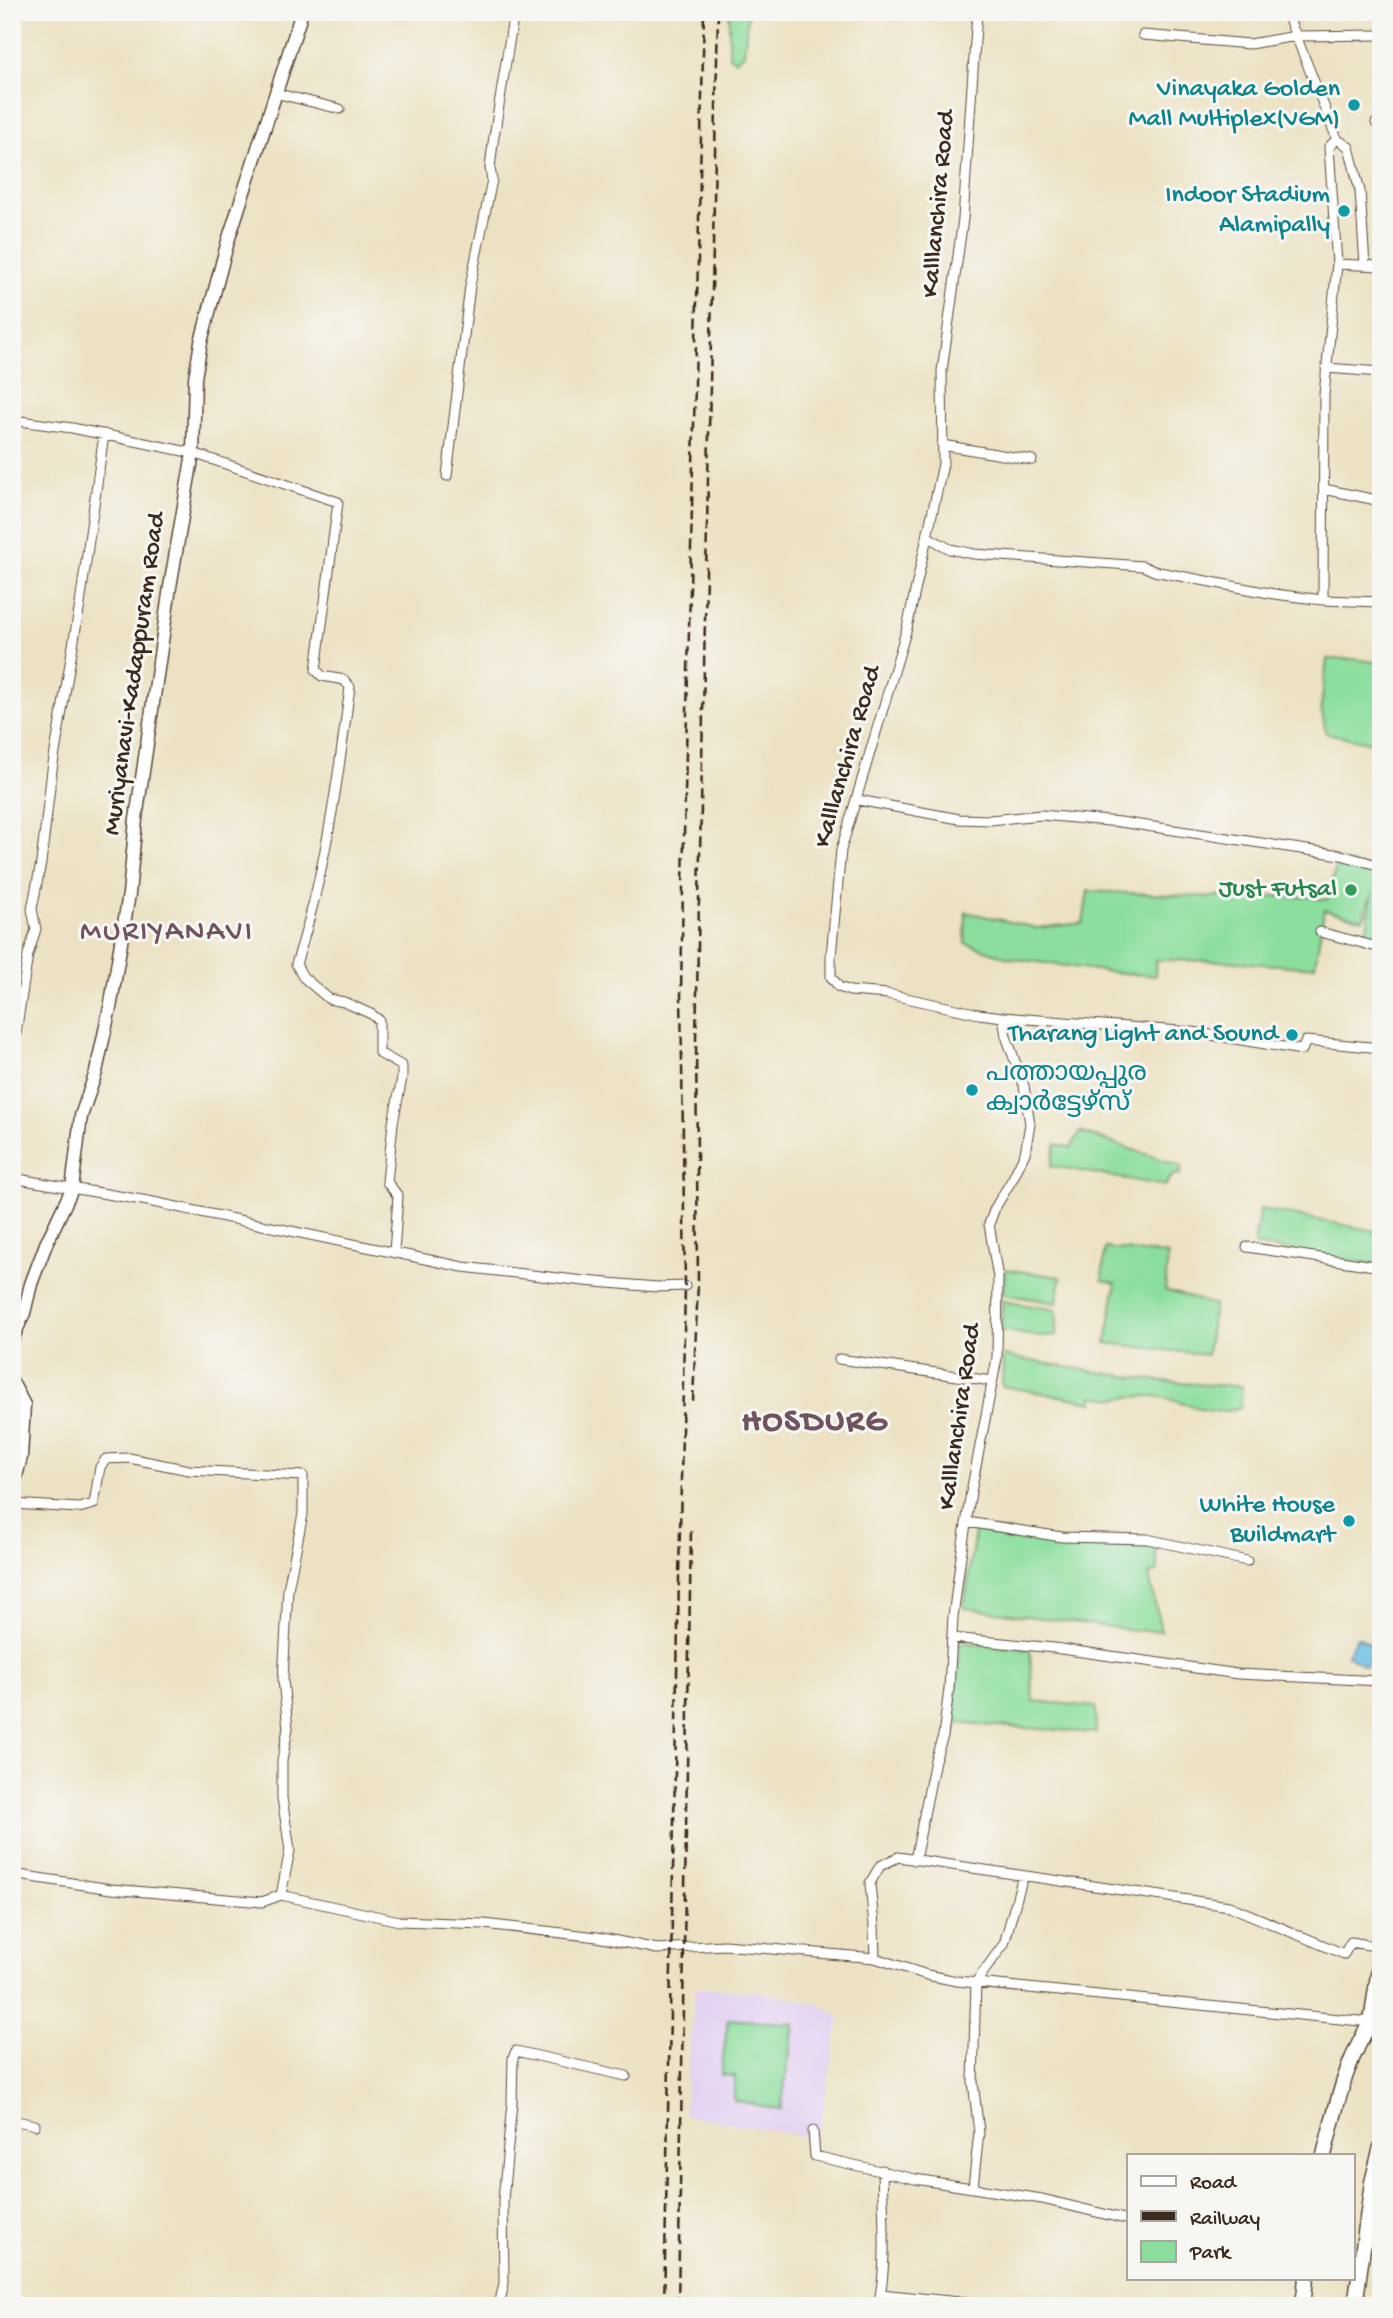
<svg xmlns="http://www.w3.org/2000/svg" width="1393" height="2318" font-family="'Gochi Hand','Noto Sans Malayalam',sans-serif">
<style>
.built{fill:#e4d3f2}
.green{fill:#8cde9e;stroke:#64845e;stroke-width:2}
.water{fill:#68bee5;stroke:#527482;stroke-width:2}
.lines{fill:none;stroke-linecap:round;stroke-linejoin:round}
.minor-casing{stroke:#564637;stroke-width:11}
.major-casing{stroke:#564637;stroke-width:15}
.highway-casing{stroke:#564637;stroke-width:17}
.minor{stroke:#fff;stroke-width:9}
.major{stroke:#fff;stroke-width:12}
.highway{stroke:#fff;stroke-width:14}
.rail{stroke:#3b2a1e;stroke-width:2.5;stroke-dasharray:10 5;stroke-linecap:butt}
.culture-dot{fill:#0f9aa8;stroke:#f6f6f2;stroke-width:2.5}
.leisure-dot{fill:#2e9e5b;stroke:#f6f6f2;stroke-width:2.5}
.labels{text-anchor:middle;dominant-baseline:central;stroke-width:6;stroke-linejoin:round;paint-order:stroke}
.culture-label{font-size:26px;fill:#0d838f;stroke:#f6f6f2;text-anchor:end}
.street-label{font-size:26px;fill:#3b2a1e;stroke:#f6f6f2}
.leisure-label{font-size:26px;fill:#27864d;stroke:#f6f6f2;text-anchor:end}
.quarter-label{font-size:30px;letter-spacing:2px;fill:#70535d;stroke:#f6f6f2}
.district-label{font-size:33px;font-weight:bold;letter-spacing:2px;fill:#70535d;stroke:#f6f6f2}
</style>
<rect width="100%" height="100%" fill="#f6f6f2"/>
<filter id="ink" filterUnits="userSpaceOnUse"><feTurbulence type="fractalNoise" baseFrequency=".0143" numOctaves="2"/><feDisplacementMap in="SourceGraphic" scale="14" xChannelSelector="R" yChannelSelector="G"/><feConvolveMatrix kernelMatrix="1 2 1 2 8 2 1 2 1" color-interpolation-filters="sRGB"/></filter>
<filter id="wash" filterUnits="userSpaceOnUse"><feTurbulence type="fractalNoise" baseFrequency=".00686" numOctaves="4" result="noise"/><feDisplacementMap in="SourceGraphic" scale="28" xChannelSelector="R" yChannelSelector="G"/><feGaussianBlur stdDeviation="1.57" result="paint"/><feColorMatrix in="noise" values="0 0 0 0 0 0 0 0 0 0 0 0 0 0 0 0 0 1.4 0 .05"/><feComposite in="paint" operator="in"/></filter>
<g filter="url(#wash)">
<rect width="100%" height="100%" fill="#ece2c3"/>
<!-- built -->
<path class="built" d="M695 1987 767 1993 815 2003 840 2016 819 2130 802 2136 684 2115Z"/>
<!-- green -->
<path class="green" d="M729 12H748L744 54 735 60 729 56Z
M1327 659H1354L1381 663V745L1326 733 1321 707Z
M1338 861 1379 870 1377 877 1381 878V939L1366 935 1372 892 1363 919 1324 910 1315 965 1302 967 1226 961 1156 960 1155 976 1110 972 1009 958 965 943 966 912 1037 928 1083 923 1088 891 1212 897 1225 895 1310 897 1327 900Z
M1080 1132 1181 1166V1174L1173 1175 1165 1186 1051 1166 1056 1144 1071 1148Z
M1260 1209 1381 1232V1265L1254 1245Z
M1105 1248 1168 1255 1165 1290 1214 1305 1207 1355 1106 1343 1116 1283 1102 1280Z
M1005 1269 1061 1277 1057 1303 1003 1294Z
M1002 1301 1057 1310 1056 1336 1040 1337 1001 1330Z
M1003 1356C1081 1370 1162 1385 1242 1386L1241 1406C1211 1422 1182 1398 1152 1396 1130 1395 1118 1402 1093 1396V1402L1002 1386Z
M993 1529 1050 1541 1155 1547 1158 1571 1149 1575 1161 1631 1133 1630 964 1608 975 1530Z
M960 1642 1030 1650 1033 1701 1096 1707V1733L953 1723Z
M728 2019 794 2024 781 2110 734 2100 735 2076 721 2075Z"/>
<!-- water -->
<path class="water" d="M1357 1637 1375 1646 1366 1666 1347 1655Z"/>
</g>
<g filter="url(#ink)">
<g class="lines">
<defs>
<path id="minor" d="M1286 12 1296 36 1381 35
M1143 35 1250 44 1296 36 1337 139 1349 147 1360 191 1365 265
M275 93 340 109
M1376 123H1381
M1337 264 1329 147 1337 139
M1326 368 1381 372
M1381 400V420
M12 420 72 428 193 453 338 502 316 670 322 676 344 680 350 687C338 780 325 875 296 964L303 977 329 999 344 1002 371 1014 379 1020V1053L402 1066V1078L393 1123 387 1182 398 1196 394 1253
M942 445 1032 460
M447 476 470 286 492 180 490 168 493 143 514 12
M1324 489 1381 501
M928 537 950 549 974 554 1143 566 1154 571 1274 594 1323 600 1381 602
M1323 600 1324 395 1337 264 1381 266
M858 800 959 819 990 820 1041 815 1120 822 1341 855 1381 866
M1320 932 1381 948
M1003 1017 1192 1032 1302 1050 1306 1041 1381 1048
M12 1059 28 955 36 929 32 909 41 863 52 770 80 604 104 434
M12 1178 148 1201 463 1267 584 1281 657 1287 685 1286
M1247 1247 1381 1267
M839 1359 992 1381
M12 1504 79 1508 94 1504 100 1467 106 1459 129 1458 189 1470 303 1476V1514L288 1589 283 1680 288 1728 282 1761V1798L290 1850 281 1895 399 1921 484 1924 597 1937 657 1949 724 1945 875 1958 874 1926 870 1883 880 1866 898 1857 1229 1906 1344 1954 1351 1942 1381 1947
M967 1522 1062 1537 1147 1539 1247 1561
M952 1638 1054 1648 1238 1674 1381 1681
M915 1860 935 1760 943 1736 949 1689 953 1617 960 1563 971 1492 997 1358 998 1278 989 1224 995 1208 1013 1178 1025 1153 1030 1124 1024 1086 1006 1036 1003 1017 979 1014 888 994 850 991 839 987 831 977V956L841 850 907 628 943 464 942 371 963 219 977 12
M12 1874 111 1889 262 1902 281 1895
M875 1958 927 1975 957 1981 1370 2022
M12 2120 35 2125
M813 2131 815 2156 915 2179 1042 2199 1129 2220
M973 2187 979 2132 973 2082 976 1982 1004 1944 1023 1876
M881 2294 998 2306
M499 2306 504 2283 503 2200 512 2103 513 2058 516 2051 626 2076
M878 2306C888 2263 883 2215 882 2170"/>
<path id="major" d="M12 1340 24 1313 31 1284 46 1244 72 1189 81 1116 96 1072 111 1003 129 894 136 819 170 587 193 453 195 378 201 342 228 241 302 12
M12 1382 24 1405 21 1457 12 1492
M1370 2022 1381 1947"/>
<path id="highway" d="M1324 2155C1338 2099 1346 2056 1381 2007
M1303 2306 1306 2278
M1355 2306 1372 2182 1381 2147"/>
</defs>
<!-- minor casing -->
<use href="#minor" class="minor-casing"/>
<!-- major casing -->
<use href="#major" class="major-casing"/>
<!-- highway casing -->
<use href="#highway" class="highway-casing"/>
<!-- minor -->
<use href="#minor" class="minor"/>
<!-- major -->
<use href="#major" class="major"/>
<!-- highway -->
<use href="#highway" class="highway"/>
<!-- rail -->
<path class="rail" d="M693 1401 698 1282 696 1040 718 12
M664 2306 685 1286 681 991 684 836 704 12
M678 2306 691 1531"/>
</g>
</g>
<!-- markers -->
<g class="culture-dot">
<circle cx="1354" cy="105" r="7"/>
<circle cx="1344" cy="211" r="7"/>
<circle cx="1292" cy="1035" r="7"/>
<circle cx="972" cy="1090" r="7"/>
<circle cx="1349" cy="1521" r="7"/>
</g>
<circle class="leisure-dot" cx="1351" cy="890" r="7"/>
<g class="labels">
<!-- culture labels -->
<g class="culture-label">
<text x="1340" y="90">Vinayaka Golden<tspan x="1340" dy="30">Mall Multiplex(VGM)</tspan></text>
<text x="1330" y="196">Indoor Stadium<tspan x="1330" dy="30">Alamipally</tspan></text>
<text x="1278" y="1035">Tharang Light and Sound</text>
<text x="986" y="1075" text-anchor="start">പത്തായപ്പുര<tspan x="986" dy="30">ക്വാർട്ടേഴ്സ്</tspan></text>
<text x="1335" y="1506">White House<tspan x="1335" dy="30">Buildmart</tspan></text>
</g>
<!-- street labels -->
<g class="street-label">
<text transform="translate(940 204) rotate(-85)">Kalllanchira Road</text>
<text transform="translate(136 674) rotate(-82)">Muriyanavi-Kadappuram Road</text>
<text transform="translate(849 757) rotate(-74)">Kalllanchira Road</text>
<text transform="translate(961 1417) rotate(-82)">Kalllanchira Road</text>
</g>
<!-- leisure labels -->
<g class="leisure-label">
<text x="1337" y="890">Just Futsal</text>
</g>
<!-- quarter labels -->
<g class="quarter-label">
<text x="167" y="933">MURIYANAVI</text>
</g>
<!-- district labels -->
<g class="district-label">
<text x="815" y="1423">HOSDURG</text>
</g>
</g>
<!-- margin -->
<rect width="1393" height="2318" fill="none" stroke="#f6f6f2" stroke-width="42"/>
<!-- legend -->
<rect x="1127" y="2154" width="228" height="126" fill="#f6f6f2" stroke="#aba49d" stroke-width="2"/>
<rect x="1141" y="2176" width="35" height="10" fill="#ffffff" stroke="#aba49d" stroke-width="2"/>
<text x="1190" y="2188" font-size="21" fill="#3b2a1e">Road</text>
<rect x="1141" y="2211" width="35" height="10" fill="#3b2a1e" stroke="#aba49d" stroke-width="2"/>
<text x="1190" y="2224" font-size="21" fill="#3b2a1e">Railway</text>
<rect x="1141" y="2241" width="35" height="21" fill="#8cde9e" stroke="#aba49d" stroke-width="2"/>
<text x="1190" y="2258" font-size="21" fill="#3b2a1e">Park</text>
</svg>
